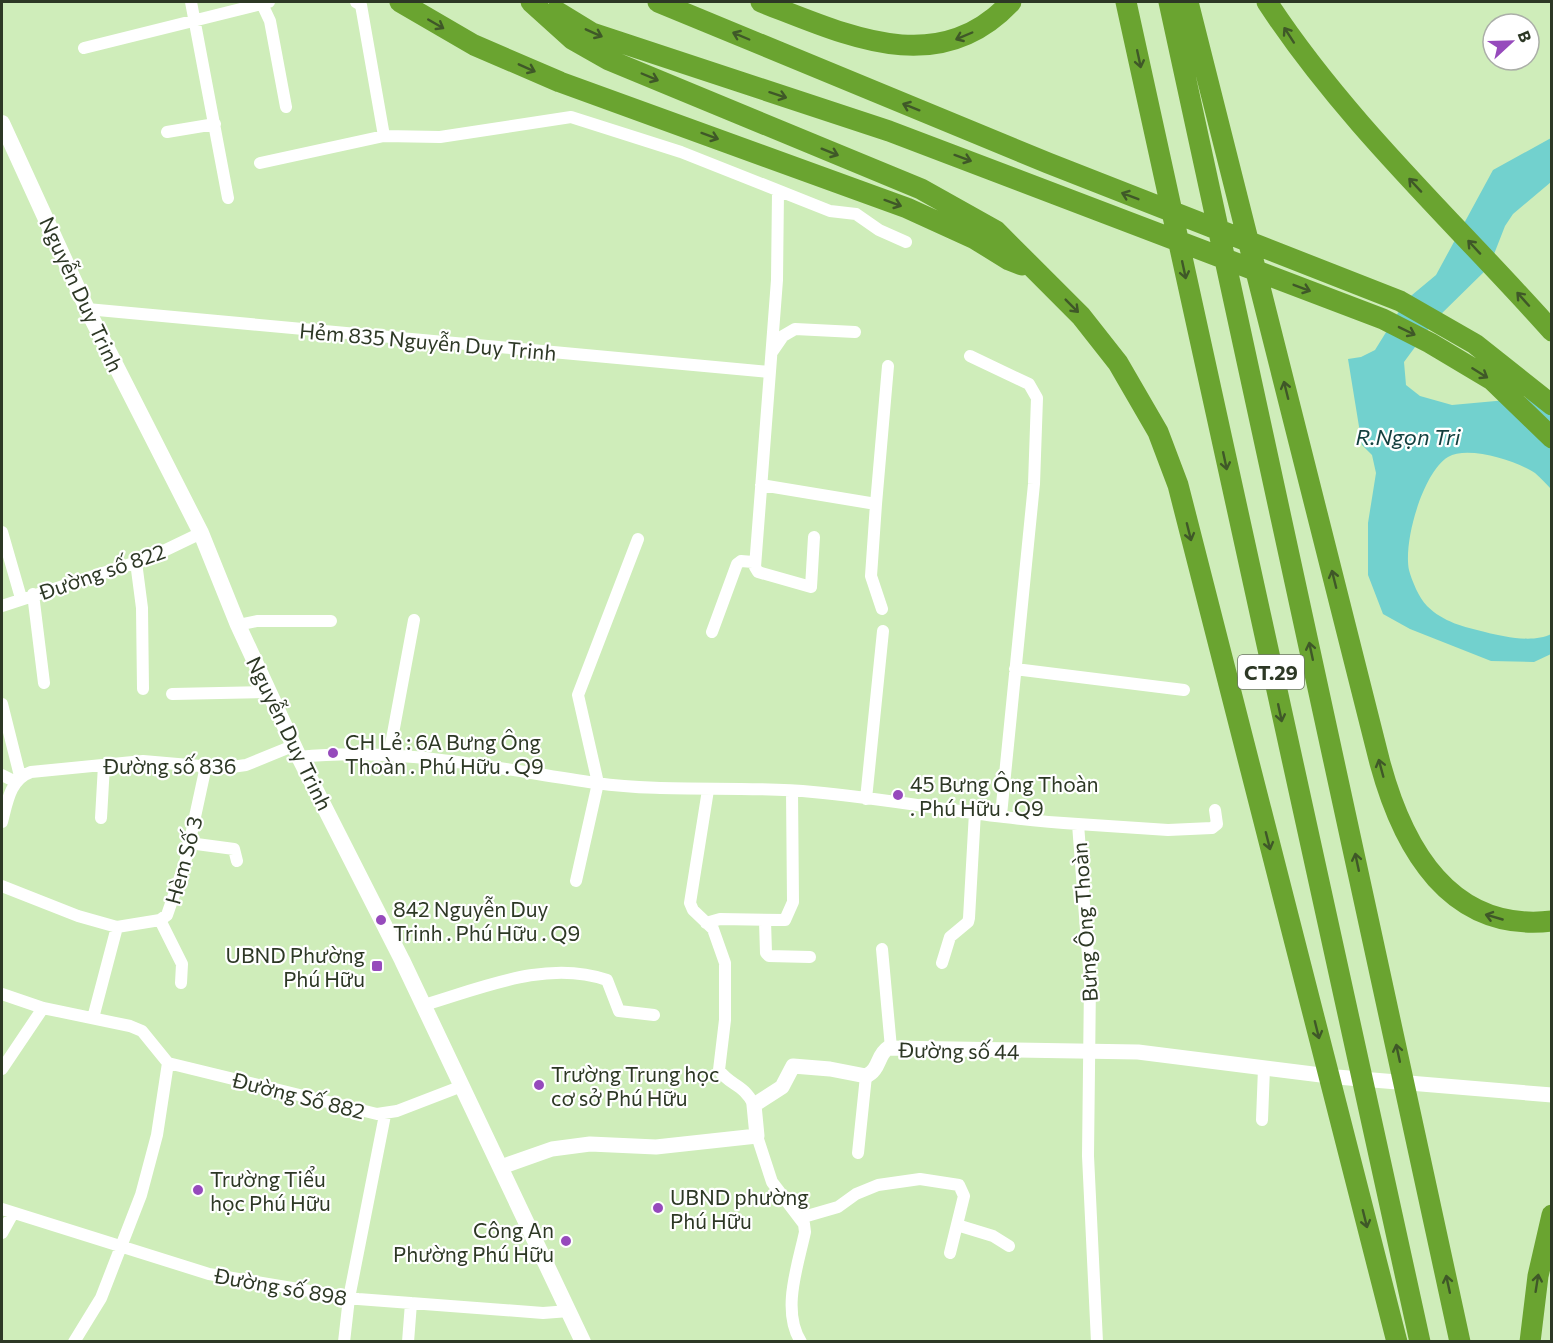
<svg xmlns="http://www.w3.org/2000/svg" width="1553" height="1343" font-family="Commissioner,sans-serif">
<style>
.water{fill:#72d1ce}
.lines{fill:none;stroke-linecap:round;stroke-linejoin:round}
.minor{stroke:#fff;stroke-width:12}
.tertiary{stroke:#fff;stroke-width:15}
.secondary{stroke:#fff;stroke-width:16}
.motorway{stroke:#6aa430;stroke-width:21}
.oneway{stroke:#3f5828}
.poi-dot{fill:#964abc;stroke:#fff;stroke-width:2}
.labels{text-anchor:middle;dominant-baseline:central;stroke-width:4.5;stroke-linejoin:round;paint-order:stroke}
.shield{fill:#fff;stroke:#6c7466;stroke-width:1.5}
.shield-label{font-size:20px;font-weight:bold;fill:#2d3825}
.street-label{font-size:21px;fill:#2d3825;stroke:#fff}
.poi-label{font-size:21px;fill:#2d3825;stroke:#fff;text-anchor:start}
.water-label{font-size:22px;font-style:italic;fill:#123f3e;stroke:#fff}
</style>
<rect width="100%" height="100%" fill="#cfedba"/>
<!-- water -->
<path class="water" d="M1551 138V182L1513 214 1505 226 1489 267 1435 320 1404 362 1406 385 1420 396 1452 405 1551 396V489C1546 484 1541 478 1535 473 1517 461 1468 445 1448 457 1423 472 1403 542 1409 570 1412 581 1419 598 1427 606 1443 622 1464 627 1485 632 1504 637 1534 643 1551 634V654L1534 662 1491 661 1410 629 1383 614 1368 575V523L1376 473 1372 455 1362 445 1348 359 1361 357 1375 350 1406 300 1436 275 1493 170Z"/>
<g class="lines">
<!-- minor -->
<path class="minor" d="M191 2 228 198
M356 2 361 5 384 136
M262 4 270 21 286 107
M84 48 269 2
M167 132 215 124
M260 163 384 136 440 137 571 117 681 152 830 211 856 214 879 230 906 242
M778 192 777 280 755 567 758 572 811 587 814 537
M87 309 769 372
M772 352 783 336 795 329 855 332
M970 356 1029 384 1037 398 1034 484 1001 815
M761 485 876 504 888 366
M876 504 871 576 882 609
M2 532 21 598
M136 562 142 608 143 689
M33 594 44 683
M2 606 149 558 201 533
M238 625 257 621H331
M712 632 737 564 741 561 753 562
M1015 669 1184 690
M172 694 270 692
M2 704 20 776
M389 755 414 620
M299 757C400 746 497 769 596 783 668 793 741 785 813 792 902 800 990 819 1078 824L1090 982 1088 1156 1097 1342
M2 775 16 782
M708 790 690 903 693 910 713 929 725 963V1020L719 1070C730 1086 743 1083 754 1105
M866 799 883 631
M101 818 104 765
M2 822C7 803 10 779 31 772L143 761 224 768 246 765 295 745
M1078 824 1168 830 1212 828 1217 824 1215 810
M189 843 234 849 237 861
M576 881 598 783 578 695 638 539
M2 886 78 916 117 927
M160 920 182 964 181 983
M765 921 766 953 769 956 810 957
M706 923 720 919 785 920 793 902 792 791
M882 949 891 1048
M942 963 950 937 968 922 969 918 975 812
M2 994 43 1008 130 1026 142 1031 168 1063
M424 1005C482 988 547 959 607 980L619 1011 654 1015
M93 1018 117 927 160 920 167 915 185 863 206 766
M168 1063 377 1114 397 1111 462 1086
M2 1069 43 1008
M1262 1120 1264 1068
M757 1136 772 1182 804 1224 805 1232C798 1265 781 1311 801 1342
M858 1153 866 1076
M2 1209 209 1274 358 1299 543 1313 569 1311
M800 1218 838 1207 856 1194 878 1185 920 1179 959 1185 964 1196 950 1253
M957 1225 993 1236 1009 1246
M2 1233 13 1213
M74 1342 101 1298 141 1195 157 1135 168 1063
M344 1342 349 1298 385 1115
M408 1342 411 1303"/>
<!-- tertiary -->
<path class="tertiary" d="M501 1167 552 1149 590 1144 656 1147 757 1136 754 1105 782 1087 793 1066 830 1069 866 1076C880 1070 877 1055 888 1048L1138 1052 1337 1077 1552 1095"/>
<!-- secondary -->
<path class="secondary" d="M2 123 87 309 201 533 238 625 299 757 402 960 583 1342"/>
<!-- motorway -->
<path class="motorway" d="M400 2 474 45 560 82 907 208 975 239 1009 260 1022 265
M531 2 572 39 609 60 921 189 996 231 1081 316 1118 363 1158 432 1178 485 1397 1342
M658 2 1048 163 1400 301 1475 344 1552 405
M761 2C845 34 937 81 1011 2
M1126 2 1420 1342
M1169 2 1460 1342
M1188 2 1380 763C1403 848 1450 933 1552 921
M1267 2C1347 124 1455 222 1552 331
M556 11 592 33 889 131 1383 319 1430 343 1492 380 1552 438
M1530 1342 1538 1276 1552 1215"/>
</g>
<!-- one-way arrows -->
<defs><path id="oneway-shaft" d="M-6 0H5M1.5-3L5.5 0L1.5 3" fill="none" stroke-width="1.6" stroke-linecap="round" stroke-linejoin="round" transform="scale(1.5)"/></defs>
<g class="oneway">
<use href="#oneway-shaft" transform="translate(436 24) rotate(30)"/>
<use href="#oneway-shaft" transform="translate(594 33) rotate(24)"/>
<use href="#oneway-shaft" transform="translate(1289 35) rotate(-123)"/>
<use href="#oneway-shaft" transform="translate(741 36) rotate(-157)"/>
<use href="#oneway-shaft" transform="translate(964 36) rotate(157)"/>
<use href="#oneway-shaft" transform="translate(1139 59) rotate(78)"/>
<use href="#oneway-shaft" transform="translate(527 68) rotate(24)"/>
<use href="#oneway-shaft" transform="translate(650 77) rotate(23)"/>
<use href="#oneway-shaft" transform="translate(778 95) rotate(18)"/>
<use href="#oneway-shaft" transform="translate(911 107) rotate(-158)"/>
<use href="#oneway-shaft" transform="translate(710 136) rotate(20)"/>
<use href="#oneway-shaft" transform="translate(830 152) rotate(22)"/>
<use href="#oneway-shaft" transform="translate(963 158) rotate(20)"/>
<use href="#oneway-shaft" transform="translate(1415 185) rotate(-133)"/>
<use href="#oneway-shaft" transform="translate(1130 196) rotate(-159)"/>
<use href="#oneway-shaft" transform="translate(893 203) rotate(20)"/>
<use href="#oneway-shaft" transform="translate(1474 247) rotate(-133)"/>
<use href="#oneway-shaft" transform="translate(1184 270) rotate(78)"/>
<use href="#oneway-shaft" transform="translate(1302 288) rotate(21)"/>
<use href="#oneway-shaft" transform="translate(1523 299) rotate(-132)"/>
<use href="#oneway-shaft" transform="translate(1072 306) rotate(45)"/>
<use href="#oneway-shaft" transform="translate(1407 331) rotate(26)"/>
<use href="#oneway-shaft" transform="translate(1480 373) rotate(32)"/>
<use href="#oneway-shaft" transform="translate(1286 390) rotate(-104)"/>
<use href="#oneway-shaft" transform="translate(1225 461) rotate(78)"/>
<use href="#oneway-shaft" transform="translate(1189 532) rotate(76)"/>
<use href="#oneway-shaft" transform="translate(1334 579) rotate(-104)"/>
<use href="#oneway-shaft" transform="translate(1311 651) rotate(-102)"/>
<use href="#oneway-shaft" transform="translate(1280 713) rotate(78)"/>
<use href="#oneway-shaft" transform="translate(1381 768) rotate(-105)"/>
<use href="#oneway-shaft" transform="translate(1268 841) rotate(76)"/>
<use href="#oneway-shaft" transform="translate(1357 862) rotate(-102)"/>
<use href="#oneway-shaft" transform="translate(1494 917) rotate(-164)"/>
<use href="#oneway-shaft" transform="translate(1317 1030) rotate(76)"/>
<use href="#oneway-shaft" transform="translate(1398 1053) rotate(-102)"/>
<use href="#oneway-shaft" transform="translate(1365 1219) rotate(76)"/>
<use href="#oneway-shaft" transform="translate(1537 1283) rotate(-81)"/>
<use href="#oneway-shaft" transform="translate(1448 1284) rotate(-102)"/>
</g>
<!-- markers -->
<g class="poi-dot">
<circle cx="333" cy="753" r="6"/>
<circle cx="898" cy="795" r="6"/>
<circle cx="381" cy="920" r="6"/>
<rect x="371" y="960" width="12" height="12" rx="3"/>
<circle cx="539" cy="1085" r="6"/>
<circle cx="198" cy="1190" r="6"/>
<circle cx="658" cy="1208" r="6"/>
<circle cx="566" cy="1241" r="6"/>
</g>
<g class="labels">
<!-- shield labels -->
<rect class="shield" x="1238" y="655" width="66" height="34" rx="4.5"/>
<g class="shield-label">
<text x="1271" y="672">CT.29</text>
</g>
<!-- street labels -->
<g class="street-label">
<text transform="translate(82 294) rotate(65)">Nguyễn Duy Trinh</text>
<text transform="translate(428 341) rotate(5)">Hẻm 835 Nguyễn Duy Trinh</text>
<text transform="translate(102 571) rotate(-19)">Đường số 822</text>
<text transform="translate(290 733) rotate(64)">Nguyễn Duy Trinh</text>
<text x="170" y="765">Đường số 836</text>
<text transform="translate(183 860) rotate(-75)">Hèm Số 3</text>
<text transform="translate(1084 922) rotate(-94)">Bưng Ông Thoàn</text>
<text transform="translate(959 1050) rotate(1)">Đường số 44</text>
<text transform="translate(299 1095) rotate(14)">Đường Số 882</text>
<text transform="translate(281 1286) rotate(10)">Đường số 898</text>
</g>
<!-- poi labels -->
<g class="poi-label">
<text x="345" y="741">CH Lẻ : 6A Bưng Ông<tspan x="345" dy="24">Thoàn . Phú Hữu . Q9</tspan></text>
<text x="910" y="783">45 Bưng Ông Thoàn<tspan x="910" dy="24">. Phú Hữu . Q9</tspan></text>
<text x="393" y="908">842 Nguyễn Duy<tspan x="393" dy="24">Trinh . Phú Hữu . Q9</tspan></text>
<text x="365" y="954" text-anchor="end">UBND Phường<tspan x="365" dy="24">Phú Hữu</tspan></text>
<text x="551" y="1073">Trường Trung học<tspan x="551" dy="24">cơ sở Phú Hữu</tspan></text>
<text x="210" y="1178">Trường Tiểu<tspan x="210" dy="24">học Phú Hữu</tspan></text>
<text x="670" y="1196">UBND phường<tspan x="670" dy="24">Phú Hữu</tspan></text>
<text x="554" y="1229" text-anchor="end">Công An<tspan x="554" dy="24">Phường Phú Hữu</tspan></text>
</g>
<!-- water labels -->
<g class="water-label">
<text x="1408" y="436">R.Ngọn Tri</text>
</g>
</g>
<!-- border -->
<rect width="1553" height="1343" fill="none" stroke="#2d3825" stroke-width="6"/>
<!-- north arrow -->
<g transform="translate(1511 42) rotate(68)"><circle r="28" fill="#ffffff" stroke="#abafa8" stroke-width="1.5"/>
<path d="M0-4.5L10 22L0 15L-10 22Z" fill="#964abc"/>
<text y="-9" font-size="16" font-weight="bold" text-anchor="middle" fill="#2d3825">B</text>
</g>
</svg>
